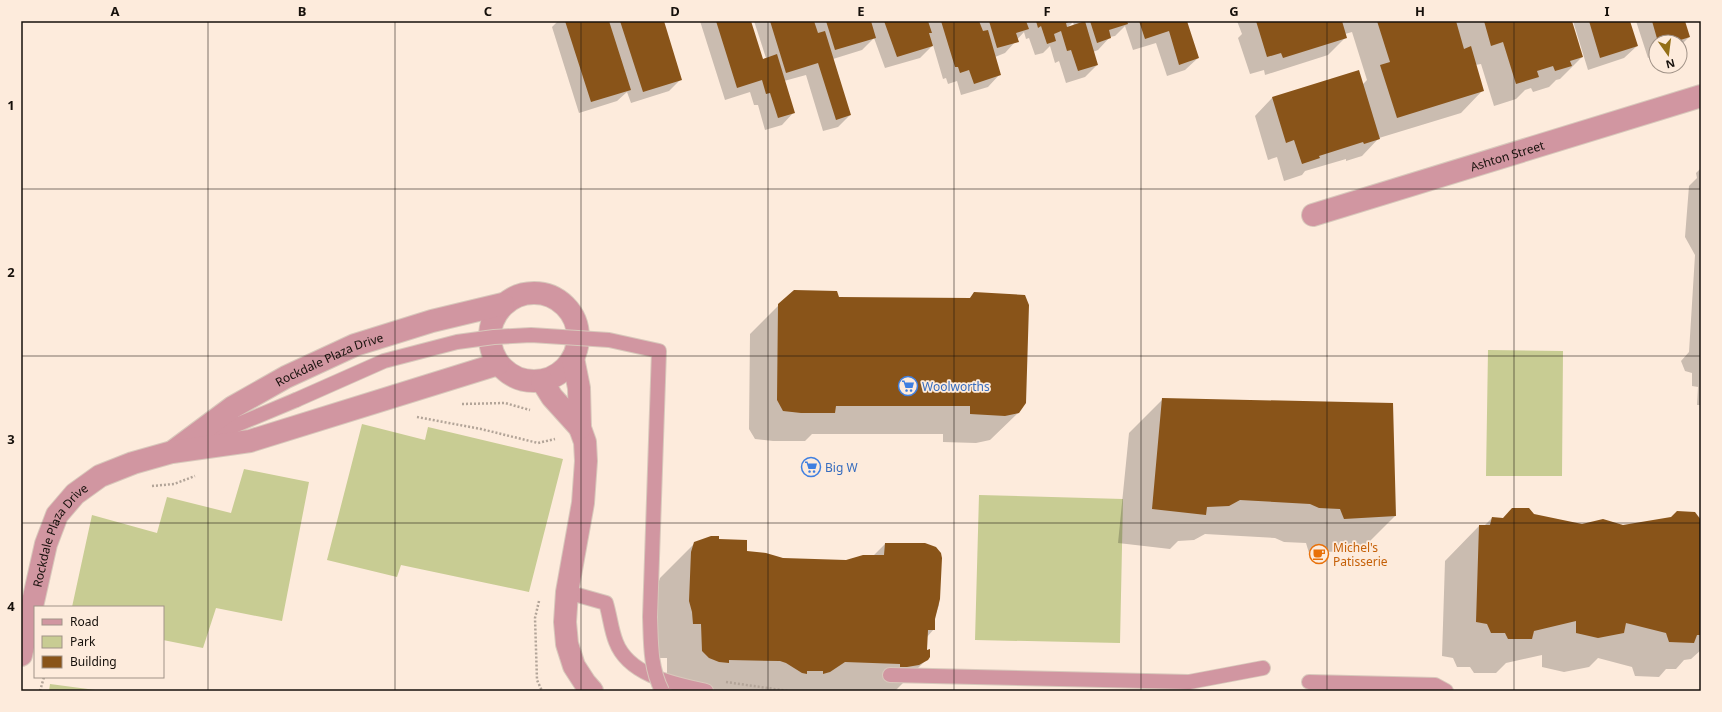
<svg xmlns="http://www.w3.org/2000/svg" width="1722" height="712" font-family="'Noto Sans',sans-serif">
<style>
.green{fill:#c8cc93}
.shadow{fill:#0003;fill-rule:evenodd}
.building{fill:#895419}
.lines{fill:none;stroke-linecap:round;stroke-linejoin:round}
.lane-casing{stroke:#d8c8bb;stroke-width:16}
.street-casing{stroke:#d8c8bb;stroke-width:24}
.path{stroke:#b2a498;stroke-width:2.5;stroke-dasharray:2 2;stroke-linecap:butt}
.lane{stroke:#d196a1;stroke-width:14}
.street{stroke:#d196a1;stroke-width:22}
.lane-bridge-casing{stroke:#d8c8bb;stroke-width:16;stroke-linecap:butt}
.lane-bridge{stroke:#d196a1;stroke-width:14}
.grid{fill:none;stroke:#16100b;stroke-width:1;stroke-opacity:0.55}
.labels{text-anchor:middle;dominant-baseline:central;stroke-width:3.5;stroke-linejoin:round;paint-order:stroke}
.street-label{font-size:12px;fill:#16100b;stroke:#fdebdc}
.shop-label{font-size:12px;fill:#366cbe;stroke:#fdebdc;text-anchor:start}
.food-label{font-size:12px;fill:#c56008;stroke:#fdebdc;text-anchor:start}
.neatline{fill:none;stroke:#16100b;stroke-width:1.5}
.grid-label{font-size:13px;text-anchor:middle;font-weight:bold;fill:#16100b}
</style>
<rect width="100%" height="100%" fill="#fdebdc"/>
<!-- green -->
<path class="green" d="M1488 350 1563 351 1562 476H1486Z
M362 424 425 440 428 427 563 459 529 592 401 565 397 577 327 560Z
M244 469 309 482 282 621 216 608 203 648 163 640V607H72L92 515 157 533 167 497 231 513Z
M979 495 1123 499 1120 643 975 640Z
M50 684 103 691H49Z"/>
<!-- shadow -->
<path class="shadow" d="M558 21H663L681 79 669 91 631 103 627 92 617 101 579 113 552 27Z
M700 21H750L762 60 766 58 754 21H1175L1176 24 1186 21 1198 58 1185 70 1167 76 1156 43 1133 50 1125 26 1115 36 1110 37 1098 50 1093 52 1097 65 1085 77 1066 83 1059 61 1055 63 1050 46 1043 53 1035 55 1029 38 1026 39 1024 32 1005 53 995 57 1000 74 988 87 961 95 957 81 948 84 946 78 943 79 933 45 920 58 885 68 874 38 862 50 833 59 850 115 838 127 823 131 806 75 784 81 794 112 782 125 765 130 758 105H754L750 92 725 100ZM1073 22 1074 26 1068 27Z
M1237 21H1570L1582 57 1560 79 1556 80 1549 87 1533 92 1531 88 1525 90 1516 99 1494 106 1481 64 1475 65 1483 90 1461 113 1379 138 1362 156 1346 161V159L1305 171 1302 175 1284 181 1277 157 1268 160 1255 116 1272 98 1362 85 1367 80 1352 32 1345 34 1346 37 1328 55 1265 75 1264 70 1250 74 1238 38 1242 34Z
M1573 21H1629L1637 46 1624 58 1588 70Z
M1636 21H1684L1689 37 1680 46V42H1656V55L1648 58Z
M1701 168V405H1697L1698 387 1692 386V373L1685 371 1681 361 1689 352 1695 255 1685 237 1689 186 1697 178 1696 173Z
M975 293 1019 412 990 440 976 443 943 442V434H812L805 441H773L755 439 749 429 750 334 779 305 838 298 969 299Z
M1163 399 1395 516 1361 550 1309 553 1306 543 1284 542 1275 538 1205 534 1194 540 1178 541 1170 549 1118 543 1129 433Z
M1533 515 1582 525 1623 526 1701 522V650L1691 659 1684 660 1676 669H1666L1659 677 1635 676 1632 667 1598 658 1589 667 1564 672 1542 667V655L1506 663 1496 673H1474L1470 667H1457L1453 658 1442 656 1445 561 1479 526H1484L1492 518 1503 519Z
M718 540 746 552 782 559 846 561 873 556 885 544 940 554 939 605 934 619V629L927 637V659L895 691H674L670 689 667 680V658H659L658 647 655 636 657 587 660 578 695 543Z"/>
<!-- building -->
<path class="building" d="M565 21H609L631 90 591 102Z
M620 21H664L682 80 643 92Z
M716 21H751L763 59 777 54 795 113 778 118 770 93 766 94 762 80 737 88Z
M770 21H814L818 33 825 31 851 115 836 120 818 63 786 73Z
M826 21H871L876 38 835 50Z
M884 21H928L932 33H929L933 46 897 57Z
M941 21H979L983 31 988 30 1001 75 974 84 969 70 960 73 958 67H955Z
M989 21H1026L1029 29 1016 33 1019 42 997 48Z
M1036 21H1071L1066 23 1067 27 1085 21 1098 65 1078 71 1071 50 1067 51 1061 31 1054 34 1056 41 1047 44 1041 26 1038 28Z
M1090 21H1127L1128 24 1109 30 1111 38 1097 43Z
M1139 21H1176L1177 22 1187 21 1199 58 1179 65 1169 31 1145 39Z
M1256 21H1342L1347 38 1283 58 1281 53 1267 57Z
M1377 21H1456L1464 49 1471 46 1484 91 1397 118 1380 65 1390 62Z
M1484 21H1572L1583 57 1570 61 1572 66 1555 71 1553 66 1537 71 1539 77 1516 84 1503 42 1491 46Z
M1589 21H1630L1638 46 1600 58Z
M1652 21H1685L1690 37 1674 42H1658Z
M1359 70 1380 139 1364 144 1363 142 1319 156 1320 158 1302 164 1294 140 1286 143 1272 97Z
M794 290 837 291 839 297 970 298 974 292 1025 295 1029 305 1026 403 1019 413 1005 416 970 414V406H836L835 413H801L783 411 777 400 778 304Z
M1162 398 1393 403 1396 516 1344 519 1340 509 1319 508 1310 504 1240 500 1229 506 1207 507 1206 515 1152 509Z
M1512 508H1529L1534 514 1582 524 1603 519 1623 525 1671 517 1677 511 1695 512 1701 520V635H1697L1694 643 1669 642 1666 633 1626 623 1624 633 1598 638 1576 633V621L1534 631 1532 639H1508L1505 633H1491L1487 624 1476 622 1479 525H1490L1492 517 1503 518Z
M711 536H719V539L747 540V551L766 553 783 558 846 560 863 555H884L885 543H925L936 547 941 553 942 558 940 599 935 619V630H928L927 650 930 649V657L928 660 919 665 907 667H900V664L845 662 830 672 823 674V671H807V674L802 673 786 663 780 661 729 660V663L719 662 709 658 702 651 701 624H693L692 612 689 601 691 552 694 542Z"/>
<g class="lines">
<defs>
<path id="lane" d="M198 441 296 400
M567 592 606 603C610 616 611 630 616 642 629 676 675 684 706 691
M890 675 1189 682 1263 668
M1309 682 1435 685 1446 691"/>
<g id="street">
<path id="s1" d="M1313 215 1701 96"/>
<circle cx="534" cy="337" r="44"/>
<path d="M573 358 579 388 580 428 585 442 586 461 583 503 567 592 565 622 567 644 574 666 585 683 592 691"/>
<path d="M542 381 552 397 580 428"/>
<path id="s2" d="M175 450 233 407 286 377 355 345 432 321 503 304"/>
<path id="s3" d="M21 655 46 544 57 515 75 494 100 476 133 463 172 452 250 441 498 364"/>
</g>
</defs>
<!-- lane casing -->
<use href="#lane" class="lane-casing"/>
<!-- street casing -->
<use href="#street" class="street-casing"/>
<!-- path -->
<path class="path" d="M462 404 505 403 530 410
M417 417 481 429 538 443 555 439
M152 486 174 484 195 476
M539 601 535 618 537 680 542 691
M726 682 788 691
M40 691 44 677"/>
<!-- lane -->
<use href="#lane" class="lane"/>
<!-- street -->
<use href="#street" class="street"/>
<defs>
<path id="lane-bridge" d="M296 400 384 361 457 342 494 337 531 335 609 340 659 351 650 617C651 643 650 667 662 691"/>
</defs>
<!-- lane-bridge casing -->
<use href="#lane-bridge" class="lane-bridge-casing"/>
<!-- lane-bridge -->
<use href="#lane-bridge" class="lane-bridge"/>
</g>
<!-- grid -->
<path class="grid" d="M208 21V691M395 21V691M581 21V691M768 21V691M954 21V691M1141 21V691M1327 21V691M1514 21V691M21 189H1701M21 356H1701M21 523H1701"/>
<!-- icons -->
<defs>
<symbol id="supermarket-ring" viewBox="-11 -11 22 22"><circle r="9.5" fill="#fdebdc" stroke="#3f7fe0" stroke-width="1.5"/><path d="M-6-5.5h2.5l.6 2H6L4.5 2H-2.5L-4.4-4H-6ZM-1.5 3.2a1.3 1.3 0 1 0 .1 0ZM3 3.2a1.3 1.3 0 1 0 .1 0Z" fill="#3f7fe0"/></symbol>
<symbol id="cafe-ring" viewBox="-11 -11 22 22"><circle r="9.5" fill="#fdebdc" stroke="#e8710a" stroke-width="1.5"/><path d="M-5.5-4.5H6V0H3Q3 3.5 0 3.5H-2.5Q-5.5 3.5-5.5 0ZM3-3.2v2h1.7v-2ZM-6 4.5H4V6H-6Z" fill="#e8710a"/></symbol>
</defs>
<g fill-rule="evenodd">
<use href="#supermarket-ring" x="897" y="375" width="22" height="22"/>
<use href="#supermarket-ring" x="800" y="456" width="22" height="22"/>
<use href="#cafe-ring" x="1308" y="543" width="22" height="22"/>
</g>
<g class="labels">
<!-- street labels -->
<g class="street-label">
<text stroke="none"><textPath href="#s1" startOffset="203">Ashton Street</textPath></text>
<text stroke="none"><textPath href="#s2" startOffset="180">Rockdale Plaza Drive</textPath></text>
<text stroke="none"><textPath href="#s3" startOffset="128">Rockdale Plaza Drive</textPath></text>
</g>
<!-- shop labels -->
<g class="shop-label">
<text x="922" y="386">Woolworths</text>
<text x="825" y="467">Big W</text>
</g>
<!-- food labels -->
<g class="food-label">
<text x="1333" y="547">Michel's<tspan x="1333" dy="14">Patisserie</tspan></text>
</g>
</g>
<!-- border -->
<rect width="1722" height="712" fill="none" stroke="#fdebdc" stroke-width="44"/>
<!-- legend -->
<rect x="34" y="606" width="130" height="72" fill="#fdebdc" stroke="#a19388"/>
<rect x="42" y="619" width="20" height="6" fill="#d196a1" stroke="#a19388"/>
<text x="70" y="626" font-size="12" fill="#16100b">Road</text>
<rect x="42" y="636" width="20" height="12" fill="#c8cc93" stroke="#a19388"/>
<text x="70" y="646" font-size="12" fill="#16100b">Park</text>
<rect x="42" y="656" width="20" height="12" fill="#895419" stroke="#a19388"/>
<text x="70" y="666" font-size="12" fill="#16100b">Building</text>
<!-- north arrow -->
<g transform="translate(1668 54) rotate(166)"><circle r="19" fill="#fdebdc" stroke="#a19388"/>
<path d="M0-3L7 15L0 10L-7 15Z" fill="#946f17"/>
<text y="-6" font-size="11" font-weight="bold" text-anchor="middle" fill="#16100b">N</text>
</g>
<rect x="22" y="22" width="1678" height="668" class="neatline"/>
<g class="grid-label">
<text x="115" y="16">A</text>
<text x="302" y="16">B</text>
<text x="488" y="16">C</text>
<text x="675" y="16">D</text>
<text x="861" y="16">E</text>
<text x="1047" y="16">F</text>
<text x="1234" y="16">G</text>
<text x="1420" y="16">H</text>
<text x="1607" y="16">I</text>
<text x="11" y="110">1</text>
<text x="11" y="277">2</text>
<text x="11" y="444">3</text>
<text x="11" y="611">4</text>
</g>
</svg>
